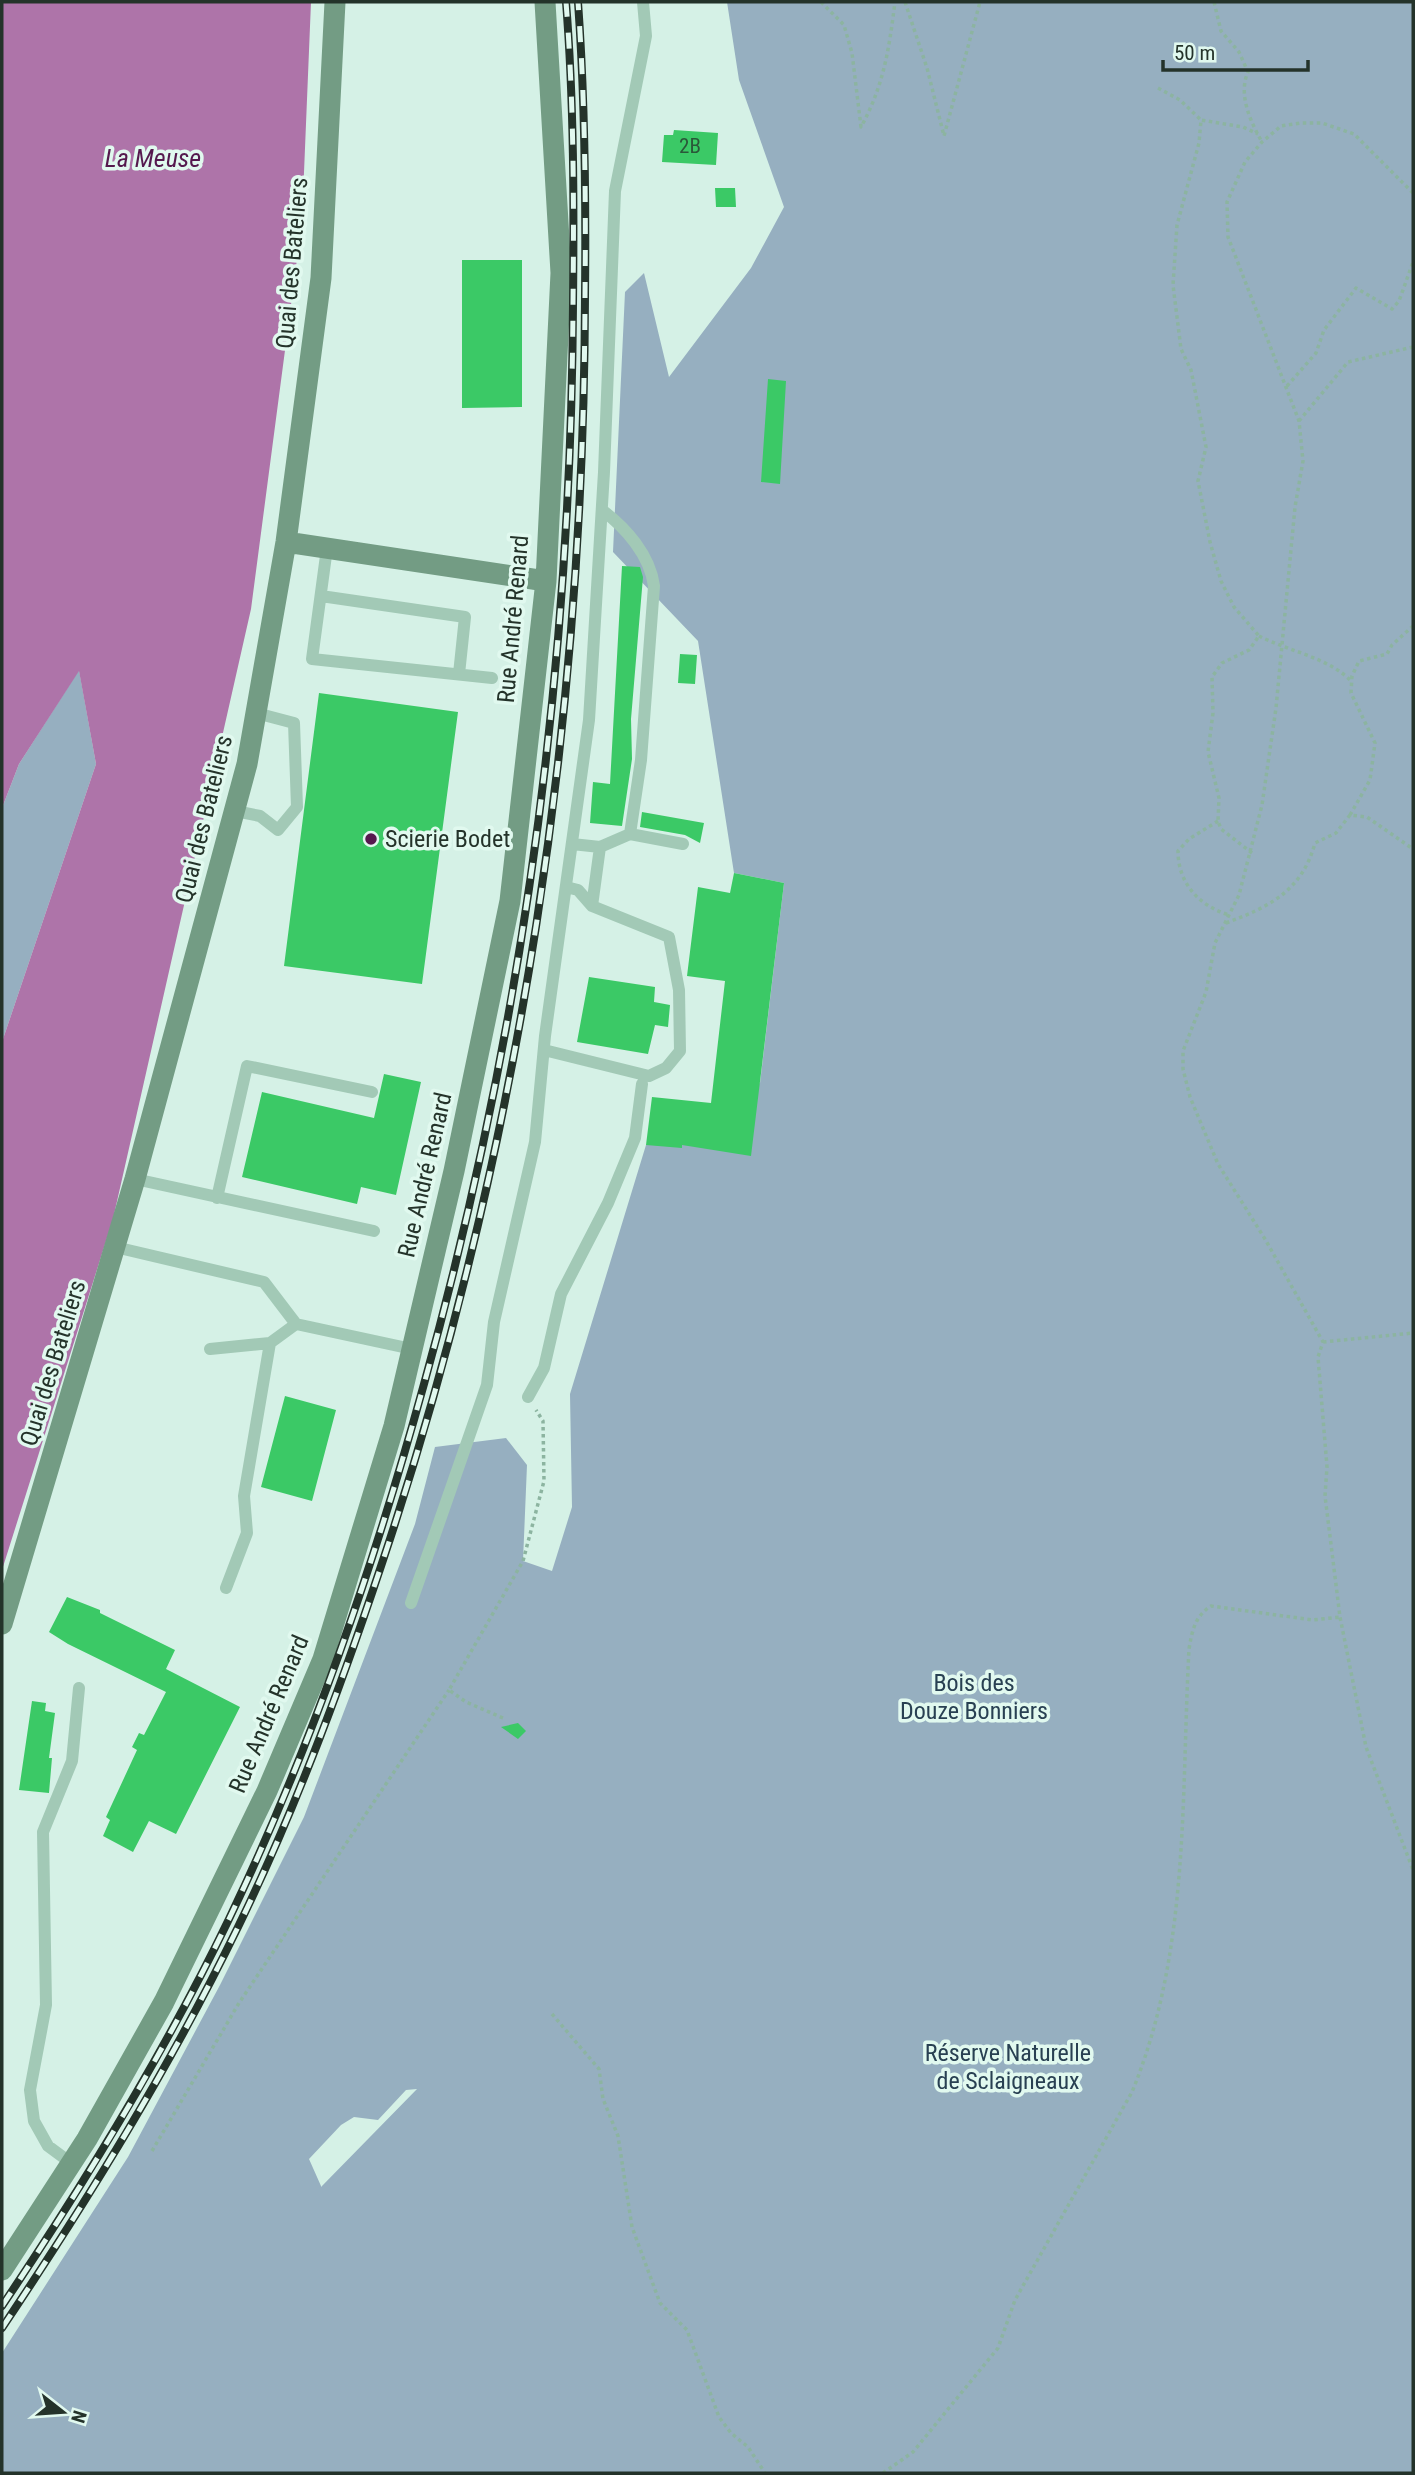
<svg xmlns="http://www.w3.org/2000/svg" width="1415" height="2475" font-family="'Roboto Condensed',sans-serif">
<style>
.green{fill:#96afc0;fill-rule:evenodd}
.water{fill:#ae74a9}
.building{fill:#3bc966}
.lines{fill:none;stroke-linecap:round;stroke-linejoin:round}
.path{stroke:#8cb4a0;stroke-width:3.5;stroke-dasharray:3.5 3.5;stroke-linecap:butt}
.lane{stroke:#a2c9b6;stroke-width:12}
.secondary{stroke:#739c84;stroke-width:21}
.rail-casing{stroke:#24332a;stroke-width:8}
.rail{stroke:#e1f9ef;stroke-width:5;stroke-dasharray:16;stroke-linecap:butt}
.poi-dot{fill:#55194e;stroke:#e1f9ef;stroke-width:2.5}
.labels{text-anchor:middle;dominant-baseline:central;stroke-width:7;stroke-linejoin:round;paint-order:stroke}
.number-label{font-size:21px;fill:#2a5839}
.street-label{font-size:24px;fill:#24332a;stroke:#e1f9ef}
.poi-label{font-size:24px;fill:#24332a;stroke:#e1f9ef;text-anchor:start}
.park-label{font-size:24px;fill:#284052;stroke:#e1f9ef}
.water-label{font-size:26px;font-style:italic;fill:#55194e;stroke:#e1f9ef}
</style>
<rect width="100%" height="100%" fill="#d5f1e6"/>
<!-- green -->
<path class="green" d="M722 2H1413V2473H2V2353L128 2157 220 1985 304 1817 415 1524 435 1447 506 1438 527 1465 523 1561 552 1571 572 1507 570 1394 646 1145 760 1083 784 883 734 873 698 641 613 552 625 292 644 273 669 377 751 268 784 207 739 80 727 2ZM417 2089 321 2187V2186L309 2159 341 2125 354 2117 378 2120 406 2090Z
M79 670 96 764 2 1042V808L19 764Z"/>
<!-- water -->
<path class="water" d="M2 2H311L302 221 251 609 113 1219 2 1570V1042L96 764 79 671 19 764 2 808Z"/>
<!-- building -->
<path class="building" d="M674 130 718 133 716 165 662 162 664 135H673Z
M715 188H735L736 207H716Z
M462 260H522V407L462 408Z
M768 379 786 381 780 484 761 482Z
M622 566 640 567 643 577 631 719 632 759 622 826 590 823 593 782 610 784Z
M680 654 697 655 695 684 678 683Z
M319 693 458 712 422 984 284 966Z
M642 812 704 823 700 843 685 835 640 827Z
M734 873 784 883 751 1156 682 1145V1148L646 1145 652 1097 711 1103 725 981 687 976 698 887 730 893Z
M589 977 655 987 654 1002 670 1005 668 1027 655 1025 648 1054 577 1042Z
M384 1074 421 1082 396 1195 361 1187 357 1204 242 1177 262 1092 374 1118Z
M285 1396 336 1410 312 1501 261 1487Z
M67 1597 100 1610V1613L175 1650 166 1669 240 1707 176 1834 149 1821 133 1852 103 1836 110 1820 106 1817 137 1750 132 1747 139 1733 144 1735 166 1692 68 1644 49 1632Z
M32 1701 46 1703 45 1711 55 1713 49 1758H52L49 1793 19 1790Z
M518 1723 526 1731 518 1739 501 1727Z"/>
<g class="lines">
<!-- path -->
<path class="path" d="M821 2 844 25 852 53 861 127C884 85 889 49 895 2
M905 2 927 68 944 136 980 2
M1214 2 1221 31 1239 52 1248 72C1238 94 1250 121 1262 142
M1158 88 1180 100 1201 120
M1413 193 1354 134 1322 123H1301L1281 126 1262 142 1245 162 1227 202 1228 237 1299 421 1303 461 1295 507 1276 708 1262 805 1239 895 1215 943 1206 992 1183 1051V1069L1190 1097 1218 1164 1265 1239 1323 1342 1318 1357 1327 1467 1325 1496 1340 1617 1366 1747 1413 1870
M1287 386 1316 353 1324 330 1356 288 1392 309 1399 301 1413 262
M1299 421 1348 362 1413 347
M1259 636C1288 651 1330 658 1352 682
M1350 815 1370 780 1375 743 1351 693 1352 676 1359 661 1387 654 1392 645 1413 626
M1218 821 1189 839 1178 851C1178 883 1199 906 1229 915
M1252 853 1221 829 1218 821 1219 798 1208 752 1213 713 1212 677 1222 663 1249 650 1259 636 1234 607 1221 581 1210 542 1198 481 1206 447 1191 370 1181 349 1173 285 1177 225 1199 143 1201 120 1243 127 1258 134
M1226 923C1269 907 1302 891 1315 843L1336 833 1350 815 1367 817 1413 849
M1323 1342 1413 1333
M503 1718 466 1702 449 1690 523 1561 544 1481 543 1421 536 1410
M552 2014 599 2069 603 2099 618 2136 632 2227 660 2303 687 2330 719 2417 731 2433 748 2447 765 2473
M152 2151 239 2003 449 1690
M883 2473 913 2452 998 2348 1015 2300 1132 2092C1190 1951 1181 1798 1189 1649 1192 1631 1195 1616 1211 1606L1313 1620 1340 1617"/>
<!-- lane -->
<path class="lane" d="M327 548 312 659 492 678
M321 596 465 617 459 674
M235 811 260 816 278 830 297 807 294 723 256 713
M630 834 683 844
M572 844 600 847
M592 906 600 847 630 834 641 760 654 586C650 555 626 528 602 510
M544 1050 649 1076 666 1068 680 1051 679 990 669 937 592 906 578 890 566 887
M135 1179 374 1231
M217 1198 247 1066 372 1092
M115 1247 264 1282 296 1324 412 1349
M210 1349 270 1343
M528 1397 544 1368 561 1294 608 1203 635 1138 642 1084
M226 1588 247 1533 244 1496 270 1343 296 1324
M411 1603 487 1385 494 1322 535 1142 545 1036 589 720 604 472 615 191 646 36 643 2
M71 2163 48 2146 34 2121 30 2090 46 2005 43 1832 72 1761 79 1688"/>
<!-- secondary -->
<path class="secondary" d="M286 542 546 581
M2 1624 135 1179 247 764 286 542 321 278 335 2
M2 2270 87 2139 164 2002 267 1791 323 1659 394 1426 454 1171 510 901 546 581 561 273 545 2"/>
<defs>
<path id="rail" d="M2 2306C86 2181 164 2054 229 1919 311 1748 374 1566 424 1384 522 1032 571 670 573 305 574 204 574 102 566 2
M2 2328C89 2198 170 2067 238 1927 299 1802 347 1670 390 1539 521 1138 584 717 585 296 586 198 585 99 578 2"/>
</defs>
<!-- rail casing -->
<use href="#rail" class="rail-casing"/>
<!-- rail -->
<use href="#rail" class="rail"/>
</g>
<!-- markers -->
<circle class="poi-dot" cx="371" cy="839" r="7"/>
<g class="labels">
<!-- number labels -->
<g class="number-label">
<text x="690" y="146">2B</text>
</g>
<!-- street labels -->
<g class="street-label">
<text transform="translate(292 263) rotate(-85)">Quai des Bateliers</text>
<text transform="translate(513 619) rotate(-85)">Rue André Renard</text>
<text transform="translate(204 819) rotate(-76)">Quai des Bateliers</text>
<text transform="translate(425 1175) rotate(-77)">Rue André Renard</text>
<text transform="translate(53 1363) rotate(-73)">Quai des Bateliers</text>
<text transform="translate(269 1714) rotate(-67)">Rue André Renard</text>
</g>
<!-- poi labels -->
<g class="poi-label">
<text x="385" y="839">Scierie Bodet</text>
</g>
<!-- park labels -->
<g class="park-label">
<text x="974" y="1683">Bois des<tspan x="974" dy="28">Douze Bonniers</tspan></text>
<text x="1008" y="2053">Réserve Naturelle<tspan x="1008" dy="28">de Sclaigneaux</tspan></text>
</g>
<!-- water labels -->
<g class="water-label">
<text x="153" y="158">La Meuse</text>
</g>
</g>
<!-- border -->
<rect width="1415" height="2475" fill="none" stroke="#24332a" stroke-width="7"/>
<!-- north arrow -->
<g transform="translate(63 2412) rotate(107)" stroke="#e1f9ef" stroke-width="5" paint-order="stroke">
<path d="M0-5L12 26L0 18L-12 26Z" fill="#24332a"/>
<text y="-10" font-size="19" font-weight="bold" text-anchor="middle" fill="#24332a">N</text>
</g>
<!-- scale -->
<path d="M1163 60v10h145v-10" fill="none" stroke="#24332a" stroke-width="3.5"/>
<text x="1174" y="60" font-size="21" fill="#24332a" stroke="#e1f9ef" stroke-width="5" paint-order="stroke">50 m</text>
</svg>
